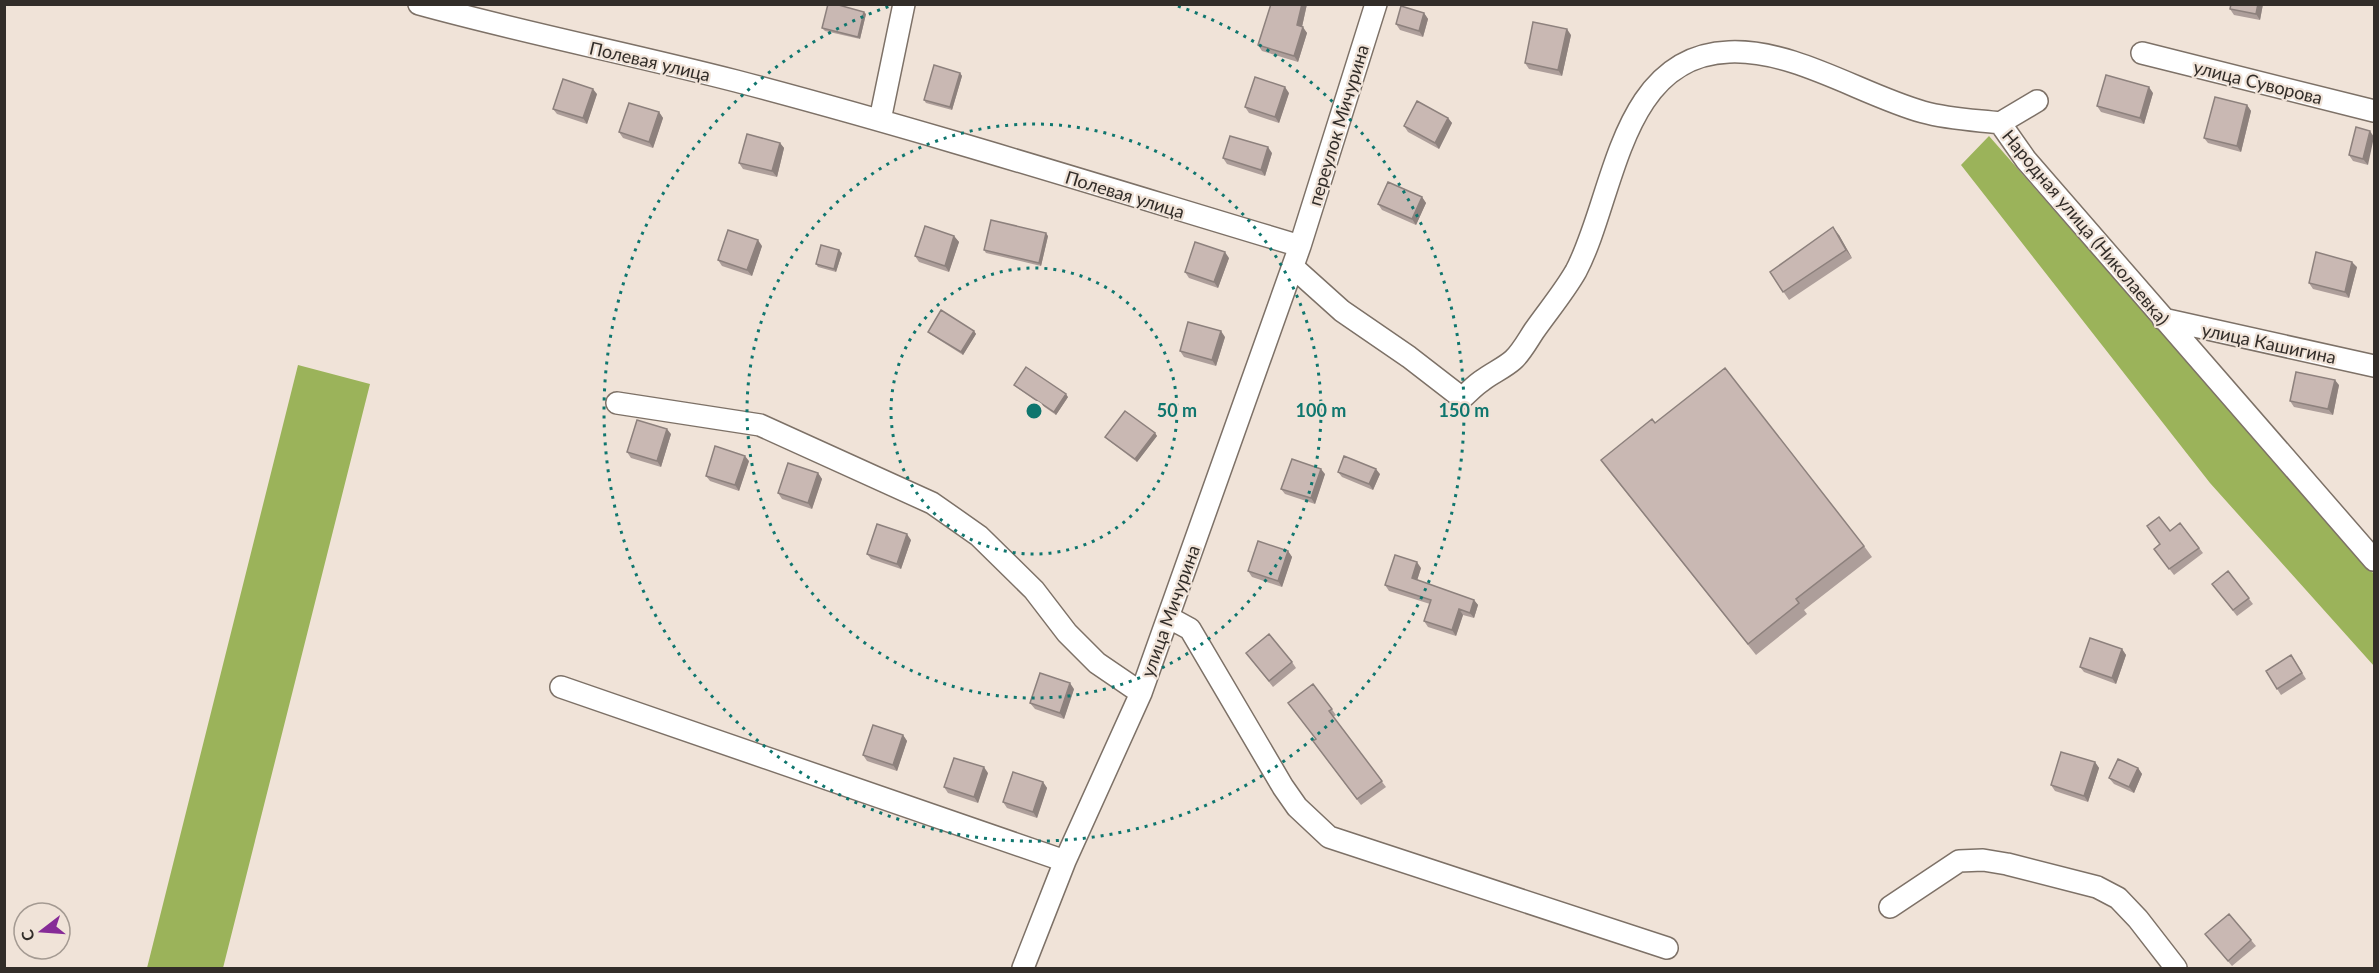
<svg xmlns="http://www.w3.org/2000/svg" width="2379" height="973" font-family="Lato,sans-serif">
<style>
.forest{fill:#9bb35a}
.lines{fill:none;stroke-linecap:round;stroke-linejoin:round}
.street-casing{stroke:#7d7167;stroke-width:24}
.street{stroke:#fff;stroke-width:21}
.wall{fill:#ad9e9a}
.shaded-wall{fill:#8d817d}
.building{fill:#c9b8b3;stroke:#8d817d;stroke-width:1.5}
.ring{fill:none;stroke:#0f766e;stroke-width:3;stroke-dasharray:3 6}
.labels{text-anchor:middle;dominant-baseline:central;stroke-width:4.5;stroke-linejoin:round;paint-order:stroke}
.street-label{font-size:18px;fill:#322d29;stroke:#f0e3d8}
.centre{fill:#0f766e;stroke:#f0e3d8;stroke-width:3}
.ring-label{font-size:18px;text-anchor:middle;font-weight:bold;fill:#0f766e;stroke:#f0e3d8;stroke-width:4.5;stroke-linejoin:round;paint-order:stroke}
</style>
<rect width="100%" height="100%" fill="#f0e3d8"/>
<!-- forest -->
<path class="forest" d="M1989 136 2374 574V666L2210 483 1961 165Z
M298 365 370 384 223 968H147Z"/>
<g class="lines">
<defs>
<path id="street" d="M419 4C524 33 631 54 736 81 926 131 1113 190 1300 246
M2142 53 2374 111
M880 120 904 4
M2000 123 2037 101
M1293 267 1342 311 1409 357 1462 398C1469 392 1475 385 1483 380 1492 373 1504 368 1513 360 1521 353 1528 340 1534 331 1548 311 1564 292 1576 271 1615 197 1619 56 1729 52 1794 49 1862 95 1923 112 1948 119 1974 120 2000 123L2026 160 2374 560
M2163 319 2374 366
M617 403 760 425 932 503 979 536 1034 590 1067 633 1097 663 1141 693
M1168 617 1190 629 1283 787 1297 807 1329 837 1667 948
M561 687 1065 861
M1890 907 1959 861 1983 860 2007 864 2097 887 2118 898 2138 919 2176 968
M1023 968 1065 861 1141 693 1300 246 1376 4"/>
</defs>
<!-- street casing -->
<use href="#street" class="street-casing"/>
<!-- street -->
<use href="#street" class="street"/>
</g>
<!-- wall -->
<path class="wall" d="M1271 4H1307L1302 27 1307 33 1298 62 1262 51 1258 45Z
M2231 4H2263L2260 20 2234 15 2230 9Z
M1424 13 1428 19 1423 37 1400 30 1396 24Z
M866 14 860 39 825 31 822 28Z
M1571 35 1562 76 1529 69 1525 63Z
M960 73 962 76 952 110 926 103 924 100Z
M1289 93 1279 123 1249 113 1245 107Z
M2153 93 2144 124 2101 112 2097 106Z
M597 94 587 124 557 114 553 109Z
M2247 105 2251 111 2241 152 2208 143 2204 138Z
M659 112 663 118 653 148 623 138 619 132Z
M1448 118 1452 123 1439 149 1408 132 1404 126Z
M2356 127 2368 165 2353 161 2349 155Z
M780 143 784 148 777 177 743 169 739 163Z
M1272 153 1265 176 1227 164 1223 158Z
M1422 197 1426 203 1416 225 1382 210 1378 204Z
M1839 235 1852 258 1789 300 1770 272Z
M954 236 959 242 949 272 919 262 915 256Z
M1048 236 1041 266 986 253 984 250Z
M762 246 752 276 722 266 718 260Z
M842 253 836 272 818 267 816 264Z
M1229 258 1218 288 1189 278 1185 272Z
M2357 267 2349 298 2313 289 2309 283Z
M974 331 976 334 963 355 930 334 928 332Z
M1225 337 1216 366 1184 357 1180 351Z
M1014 385 1068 397 1056 415 1016 387Z
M2339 385 2333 415 2294 407 2290 401Z
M1655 423 1864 546 1872 557 1804 610 1807 614 1756 655 1609 471 1601 460Z
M1155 433 1157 436 1137 462 1108 440 1105 437Z
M671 434 661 467 631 458 627 452Z
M749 461 739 491 710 481 706 476Z
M1338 472 1380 474 1373 490 1342 477Z
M818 473 822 479 812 509 782 499 778 493Z
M1325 474 1315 504 1285 494 1281 489Z
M2180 523 2203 553 2174 575 2154 549 2160 544 2170 531Z
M911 540 901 569 871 559 867 554Z
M1288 551 1292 557 1282 587 1252 577 1248 571Z
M1421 568 1417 580 1474 600 1478 605 1474 618 1463 615 1456 636 1428 627 1424 621 1430 604 1389 591 1385 585Z
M2228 571 2253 604 2237 616 2212 584Z
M2122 649 2126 655 2116 684 2084 672 2080 667Z
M1246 653 1292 662 1296 668 1273 687Z
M2291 655 2306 679 2281 695 2266 671Z
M1313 684 1336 715 1333 717 1386 787 1361 805 1313 741 1315 739Z
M1074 689 1064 719 1035 709 1030 703Z
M903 735 907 741 897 771 867 761 863 755Z
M2095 762 2099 768 2088 802 2055 791 2051 785Z
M2138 768 2142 774 2134 793 2114 784 2109 778Z
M988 773 978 803 948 793 944 787Z
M1043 782 1047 788 1037 818 1007 808 1003 802Z
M2205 934 2251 940 2256 946 2232 966Z"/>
<!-- shaded-wall -->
<path class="shaded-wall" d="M1302 4H1307L1301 31 1297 25Z
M2258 4H2263L2260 20 2256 14Z
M864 12 866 14 860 39 858 37Z
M1424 13 1428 19 1423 37 1419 31Z
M1303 27 1307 33 1298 62 1294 56Z
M1567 29 1571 35 1562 76 1558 70Z
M960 73 962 76 952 110 950 107Z
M1285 87 1289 93 1279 123 1275 117Z
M2149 87 2153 93 2144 124 2140 118Z
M593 89 597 94 587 124 583 118Z
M2247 105 2251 111 2241 152 2237 146Z
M659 112 663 118 653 148 649 142Z
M1448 118 1452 123 1439 149 1435 143Z
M2370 131 2374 137 2368 165 2363 159Z
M780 143 784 148 777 177 772 171Z
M1268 147 1272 153 1265 176 1261 170Z
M1422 197 1426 203 1416 225 1412 219Z
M1833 227 1839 235 1852 258 1846 250Z
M1046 233 1048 236 1041 266 1039 263Z
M954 236 959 242 949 272 945 266Z
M758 240 762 246 752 276 747 270Z
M839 250 842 253 836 272 834 269Z
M1225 252 1229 258 1218 288 1214 282Z
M2352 262 2357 267 2349 298 2345 292Z
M974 331 976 334 963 355 961 352Z
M1221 331 1225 337 1216 366 1212 360Z
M2335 380 2339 385 2333 415 2328 409Z
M1066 394 1068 397 1056 415 1054 412Z
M667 429 671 434 661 467 657 461Z
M1155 433 1157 436 1137 462 1135 459Z
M745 456 749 461 739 491 735 485Z
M1321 469 1325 474 1315 504 1311 498Z
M1376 469 1380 474 1373 490 1369 484Z
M818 473 822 479 812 509 808 503Z
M907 534 911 540 901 569 897 564Z
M1288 551 1292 557 1282 587 1278 581Z
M1417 562 1421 568 1416 584 1412 578Z
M1474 600 1478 605 1474 618 1470 613Z
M1459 609 1463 615 1456 636 1452 630Z
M2122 649 2126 655 2116 684 2112 678Z
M1070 683 1074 689 1064 719 1060 713Z
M903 735 907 741 897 771 893 765Z
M2095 762 2099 768 2088 802 2084 796Z
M984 767 988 773 978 803 974 797Z
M2138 768 2142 774 2134 793 2129 787Z
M1043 782 1047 788 1037 818 1033 812Z"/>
<!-- building -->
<path class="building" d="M828 4H835L864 12 858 37 822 28Z
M1271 4H1302L1297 25 1303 27 1294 56 1258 45Z
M2231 4H2258L2256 14 2230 9Z
M1401 6 1424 13 1419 31 1396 24Z
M1533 22 1567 29 1558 70 1525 63Z
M934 65 960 73 950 107 924 100Z
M2106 75 2149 87 2140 118 2097 106Z
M1255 77 1285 87 1275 117 1245 107Z
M563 79 593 89 583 118 553 109Z
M2215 97 2247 105 2237 146 2204 138Z
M1417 101 1448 118 1435 143 1404 126Z
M629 103 659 112 649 142 619 132Z
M2356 127 2370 131 2363 159 2349 155Z
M747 134 780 143 772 171 739 163Z
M1230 136 1268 147 1261 170 1223 158Z
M1388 182 1422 197 1412 219 1378 204Z
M991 220 1046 233 1039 263 984 250Z
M925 226 954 236 945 266 915 256Z
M1833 227 1846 250 1783 292 1770 272Z
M728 230 758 240 747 270 718 260Z
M1195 242 1225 252 1214 282 1185 272Z
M821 245 839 250 834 269 816 264Z
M2316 252 2352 262 2345 292 2309 283Z
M941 310 974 331 961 352 928 332Z
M1188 322 1221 331 1212 360 1180 351Z
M1026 367 1066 394 1054 412 1014 385Z
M1725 368 1864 546 1796 599 1799 603 1748 644 1601 460 1652 419 1655 423Z
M2296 372 2335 380 2328 409 2290 401Z
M1125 411 1155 433 1135 459 1105 437Z
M637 420 667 429 657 461 627 452Z
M715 446 745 456 735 485 706 476Z
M1344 456 1376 469 1369 484 1338 472Z
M1292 459 1321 469 1311 498 1281 489Z
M788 463 818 473 808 503 778 493Z
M2159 517 2170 531 2180 523 2199 548 2169 569 2154 549 2160 544 2147 526Z
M877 524 907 534 897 564 867 554Z
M1258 541 1288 551 1278 581 1248 571Z
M1395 555 1417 562 1412 578 1474 600 1470 613 1459 609 1452 630 1424 621 1431 600 1385 585Z
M2228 571 2249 598 2233 610 2212 584Z
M1269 634 1292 662 1269 681 1246 653Z
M2090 638 2122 649 2112 678 2080 667Z
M2291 655 2302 673 2277 689 2266 671Z
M1040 673 1070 683 1060 713 1030 703Z
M1313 684 1332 709 1329 711 1382 781 1357 799 1313 741 1316 739 1288 703Z
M873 725 903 735 893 765 863 755Z
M2061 752 2095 762 2084 796 2051 785Z
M954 758 984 767 974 797 944 787Z
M2118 759 2138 768 2129 787 2109 778Z
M1013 772 1043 782 1033 812 1003 802Z
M2229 914 2251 940 2228 961 2205 934Z"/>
<!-- distance rings -->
<g class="ring">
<circle cx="1034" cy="411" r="143"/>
<circle cx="1034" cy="411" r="287"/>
<path d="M1178 6A430 430 0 1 1 890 6"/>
</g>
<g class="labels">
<!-- street labels -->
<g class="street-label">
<text transform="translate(650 61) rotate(13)">Полевая улица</text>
<text transform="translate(2258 82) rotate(14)">улица Суворова</text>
<text transform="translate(1338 125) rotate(-73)">переулок Мичурина</text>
<text transform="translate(1125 194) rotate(17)">Полевая улица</text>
<text transform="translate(2086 227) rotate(50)">Народная улица (Николаевка)</text>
<text transform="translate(2269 343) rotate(12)">улица Кашигина</text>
<text transform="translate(1170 611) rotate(-70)">улица Мичурина</text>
</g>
</g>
<circle cx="1034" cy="411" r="9" class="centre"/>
<g class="ring-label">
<text x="1177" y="417">50 m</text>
<text x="1321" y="417">100 m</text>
<text x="1464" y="417">150 m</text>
</g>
<!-- border -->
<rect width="2379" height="973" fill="none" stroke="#322d29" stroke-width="12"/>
<!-- north arrow -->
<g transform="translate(42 931) rotate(253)"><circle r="28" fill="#f0e3d8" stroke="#a49a92" stroke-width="1.5"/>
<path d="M0-4.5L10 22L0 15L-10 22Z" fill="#862b97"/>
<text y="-9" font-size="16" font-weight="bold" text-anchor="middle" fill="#322d29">С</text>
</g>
</svg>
